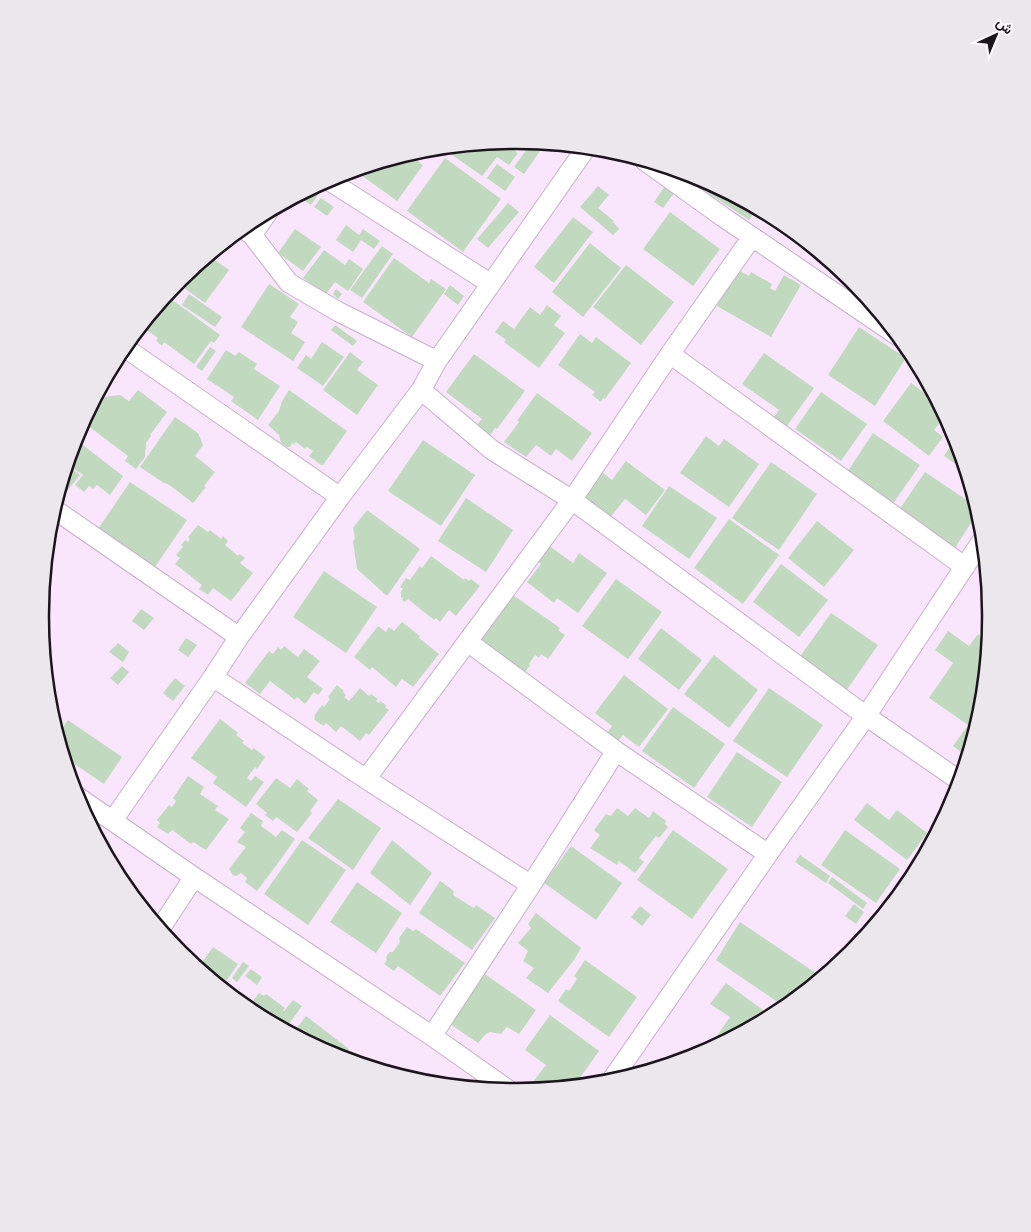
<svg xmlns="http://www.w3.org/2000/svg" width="1031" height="1232" font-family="'Alegreya Sans',Vazirmatn,sans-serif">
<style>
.building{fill:#c1d9be}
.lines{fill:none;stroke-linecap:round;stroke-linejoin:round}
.minor-casing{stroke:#c6b0ca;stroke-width:21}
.minor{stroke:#fff;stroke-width:19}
.rim{fill:none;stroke:#1d151e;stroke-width:2.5}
</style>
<rect width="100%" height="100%" fill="#f9e6fd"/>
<!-- building -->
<path class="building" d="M502 142 518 153 509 165 497 157 482 176 451 154 456 146 490 143 489 144 490 145 491 143Z
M532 142 542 148 524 174 514 167Z
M447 147 441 156 430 149 443 148Z
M409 154 423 165 397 201 354 170Z
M445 158 501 199 463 252 407 211Z
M497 164 515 177 505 191 487 178Z
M707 182 757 209 749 220 702 189Z
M598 186 609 195 598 208 614 221 613 222 619 229 613 235 580 207Z
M665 186 674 193 663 208 654 202Z
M310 189 318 195 311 205 301 198 305 192Z
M321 198 334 207 327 216 314 207Z
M508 203 519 212 488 248 477 239Z
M670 212 720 249 693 286 643 249Z
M573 217 593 232 554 283 534 267Z
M346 225 359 235 363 229 380 241 374 249 361 240 353 252 336 240Z
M295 229 321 247 303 271 278 253Z
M590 243 621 268 583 317 552 292Z
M382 246 393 254 362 298 350 290Z
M324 250 345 265 349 259 363 269 348 291 335 282 326 294 303 278Z
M821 255 846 275 845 277 817 261Z
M209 256 229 270 205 303 180 285 189 272Z
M394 258 429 283 431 279 446 289 412 337 363 302Z
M626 265 674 302 641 345 593 307Z
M738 270 749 276 751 272 772 284 770 288 775 291 784 275 801 285 771 337 717 306Z
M269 284 299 304 290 317 298 322 291 333 305 342 293 361 241 327Z
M450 285 464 296 458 305 444 294Z
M336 289 342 294 338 299 333 294Z
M189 294 222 317 215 327 182 305Z
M167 296 220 335 214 343 211 341 194 364 164 342 162 346 156 341 158 338 144 328Z
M547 305 561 316 554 325 565 333 539 368 504 342 506 340 495 332 503 321 514 329 530 307 540 315Z
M335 325 357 341 353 346 331 330Z
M859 327 906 358 875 406 828 375Z
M580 334 592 343 596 337 631 363 605 399 603 398 601 402 592 395 595 392 558 365Z
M322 342 344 357 323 386 297 368 306 355 311 359Z
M210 347 216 351 202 371 196 367Z
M226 350 235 356 239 352 257 364 254 369 280 386 258 420 231 401 234 397 207 379Z
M350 352 363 362 357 370 378 385 357 415 323 390Z
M764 353 814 388 787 426 774 417 779 410 742 384Z
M474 354 525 391 497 429 495 428 489 437 475 427 482 419 446 392Z
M911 383 938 403 945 416 934 430 943 437 929 456 883 421Z
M138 390 167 412 150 435 151 436 146 443 145 457 136 469 125 461 128 456 83 422 94 405 96 406 103 397 120 395 129 401Z
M289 390 347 431 323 465H321L309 456 313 451 307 447 305 449 296 442 294 444 292 443 290 447H287L281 443 279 435 268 425 279 411 282 401Z
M821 392 867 424 841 461 795 429Z
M537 393 592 433 572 461 556 449 551 456 536 445 526 457 504 442 519 422 517 421Z
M175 417 198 433 203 445 195 456 215 472 204 486 206 487 193 503 168 484 164 483 140 467Z
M873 433 920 465 892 505 846 474Z
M706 436 719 446 724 439 759 464 729 507 680 473Z
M956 437 966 471 944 456Z
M75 439 123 476 110 495 97 485 93 489 89 486 84 492 75 485 83 475 67 464Z
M423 440 475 475 441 526 388 491Z
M626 461 665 490 646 515 625 499 608 520 577 496 598 469 612 480Z
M771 462 817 494 779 550 732 518Z
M67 465 80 475 64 495 59 491Z
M925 472 977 507 978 512 953 551 897 513Z
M130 482 187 520 153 570 96 532Z
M669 486 717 518 689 559 642 526Z
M466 498 513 530 486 572 438 541Z
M367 510 420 549 387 596 357 569 353 542 355 538 353 528Z
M729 519 779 555 743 604 694 568Z
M817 521 854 550 824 587 788 558Z
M198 525 208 532 210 530 221 539 223 536 228 541 225 545 238 556 239 554 245 558 240 563 253 573 231 601 213 588 208 595 199 589 202 585 175 564 180 558 176 555 183 547 181 545 185 540 188 542 190 539 188 537Z
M548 545 573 563 579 553 607 573 578 613 557 598 554 603 527 582 541 564 537 561Z
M431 556 464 580 465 578 469 581 471 579 480 586 456 616 449 610 440 622 436 618 434 620 408 599 404 602 402 600 403 598 401 597V591L403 589 400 587 406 578 410 580 420 566 422 568Z
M781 564 828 600 799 637 753 602Z
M324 571 377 607 346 653 293 617Z
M616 579 662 612 628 659 582 626Z
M513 595 560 628 558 630 565 635 548 659 541 654 539 658 535 655 529 664 530 665 522 677 475 643Z
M141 609 154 618 144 630 132 621Z
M831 613 878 645 846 691 799 658Z
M402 622 420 636 419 638 439 654 413 687 402 679 396 687 372 667 370 670 354 657 378 626 386 632 389 627 394 631Z
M661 628 702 660 679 690 638 659Z
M948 631 969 646 978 634 988 642 982 709 967 757 953 746 968 725 929 698 953 663 935 650Z
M186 638 197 645 188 657 178 650Z
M118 643 129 652 123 662 109 652Z
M284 646 298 657 304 649 320 661 307 677 323 689 318 695 314 692 305 704 297 697 295 700 270 681 260 694 245 683 269 651 273 654 278 647 281 650Z
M714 655 758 690 729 728 684 694Z
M122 666 129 672 118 685 110 678Z
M624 675 668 709 639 747 623 735 613 748 602 740 612 726 595 713Z
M175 678 185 686 173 701 163 693Z
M337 685 344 691 343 692 346 695 344 697 349 701 360 688 369 696 371 694 378 699 376 701 379 703 380 701 387 706 385 707 389 710 369 735 366 733 360 741 341 726 336 732 326 723 323 726 314 719 315 717 314 716 322 705 324 707 330 699 328 697Z
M769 688 823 725 787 777 733 741Z
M673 707 725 744 694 788 642 751Z
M220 719 238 733 236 735 244 741 242 743 252 750 254 748 265 757 257 769 255 767 247 778 251 781 255 776 264 782 246 807 213 783 217 777 191 758Z
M68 720 122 757 104 784 64 757 57 736Z
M737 752 782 782 752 827 707 797Z
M188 776 204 787 200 794 218 806 215 810 229 819 206 850 193 842 191 844 172 830 168 834 157 827 160 823 157 820 169 805 172 807 176 801 173 798Z
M276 778 290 788 297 779 309 789 307 791 318 800 310 811 312 813 297 832 276 817 273 821 265 815 267 813 256 804Z
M338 799 381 828 353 870 308 838Z
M867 803 889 820 897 810 927 833 907 860 854 820Z
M617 808 628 816 635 808 649 818 653 811 666 821 665 824 668 827 659 838 656 836 639 858 644 862 635 873 619 861 617 865 590 848 600 835 594 830 606 814 611 816Z
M251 813 263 821 261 826 276 837 282 830 295 839 281 859 257 891 245 882 247 878 241 873 236 876 233 875 229 869 246 847 237 842 245 832 240 828Z
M673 830 728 869 692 919 637 880Z
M845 830 900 869 876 903 821 865Z
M302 840 346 870 308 925 264 894Z
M392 840 432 873 410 905 370 873Z
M571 846 622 883 596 920 544 883Z
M800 855 830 876 826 883 795 862Z
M832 877 867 903 863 909 828 883Z
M440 881 454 891 453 895 474 908 476 905 495 918 472 950 419 913Z
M357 882 402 913 376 953 330 922Z
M854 904 864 912 856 924 845 916Z
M640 906 651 915 642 926 631 917Z
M536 913 581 948 574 960 548 993 526 978 534 968 523 961 528 951 518 943 531 928 528 924Z
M740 922 817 974 807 989 785 1007 716 960Z
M407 927 413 931 416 929 465 963 440 996 398 966 394 971 384 964 387 960 386 957 388 954 390 952H393L400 942 399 938Z
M213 947 238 964 222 987 194 965 198 960 199 961 201 959 203 961Z
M585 960 637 997 609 1037 558 1001 566 989 569 991 577 979 574 976Z
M243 962 249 966 237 982 232 978Z
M251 969 262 977 257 985 245 976Z
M485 974 536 1010 519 1034 507 1027 501 1034 490 1032 486 1034 478 1043 450 1024Z
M726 983 771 1016 722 1042 716 1037 730 1017 710 1004Z
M241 993 252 1002 259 993 264 996 266 994 285 1008 283 1010 284 1011 293 1000 302 1006 289 1024 287 1023 283 1028 251 1011 236 999Z
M550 1015 599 1051 574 1086 541 1089 532 1083 546 1065 525 1050Z
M306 1016 349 1049 342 1058 333 1055 293 1033Z
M360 1057 374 1067V1068L356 1062Z"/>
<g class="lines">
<defs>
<path id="minor" d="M645 161 723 217 898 336
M328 180 491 284
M242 228 252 235 289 283 339 312 437 361
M252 235 268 212
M124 347 340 497
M670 354 965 567
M421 390 492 450 572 500 866 716 960 781
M54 509 239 637
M468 642 616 751 768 854
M213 677 366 779 531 885
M366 779 572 500 670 354 752 237
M75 795 194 877 432 1036 510 1091
M113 820 213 677 239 637 340 497 421 390 437 361 586 148
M160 929 194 877
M432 1036 531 885 616 751
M611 1081 768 854 866 716 983 539"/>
</defs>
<!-- minor casing -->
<use href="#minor" class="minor-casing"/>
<!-- minor -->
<use href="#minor" class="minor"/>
</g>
<!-- crop -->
<path d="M0 0H1031V1232H0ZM515 149H516A466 466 0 0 1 982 615V617A466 466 0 0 1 516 1083H515A466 466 0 0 1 49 617V615A466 466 0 0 1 515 149Z" fill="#ece7ed" fill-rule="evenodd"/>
<path class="rim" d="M515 149H516A466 466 0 0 1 982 615V617A466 466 0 0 1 516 1083H515A466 466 0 0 1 49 617V615A466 466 0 0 1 515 149Z"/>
<!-- north arrow -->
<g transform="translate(996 35) rotate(44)" stroke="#fef9ff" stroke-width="4" paint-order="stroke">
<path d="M0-4L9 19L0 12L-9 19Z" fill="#1d151e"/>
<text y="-8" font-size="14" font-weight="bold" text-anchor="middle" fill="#1d151e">ش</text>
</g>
</svg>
